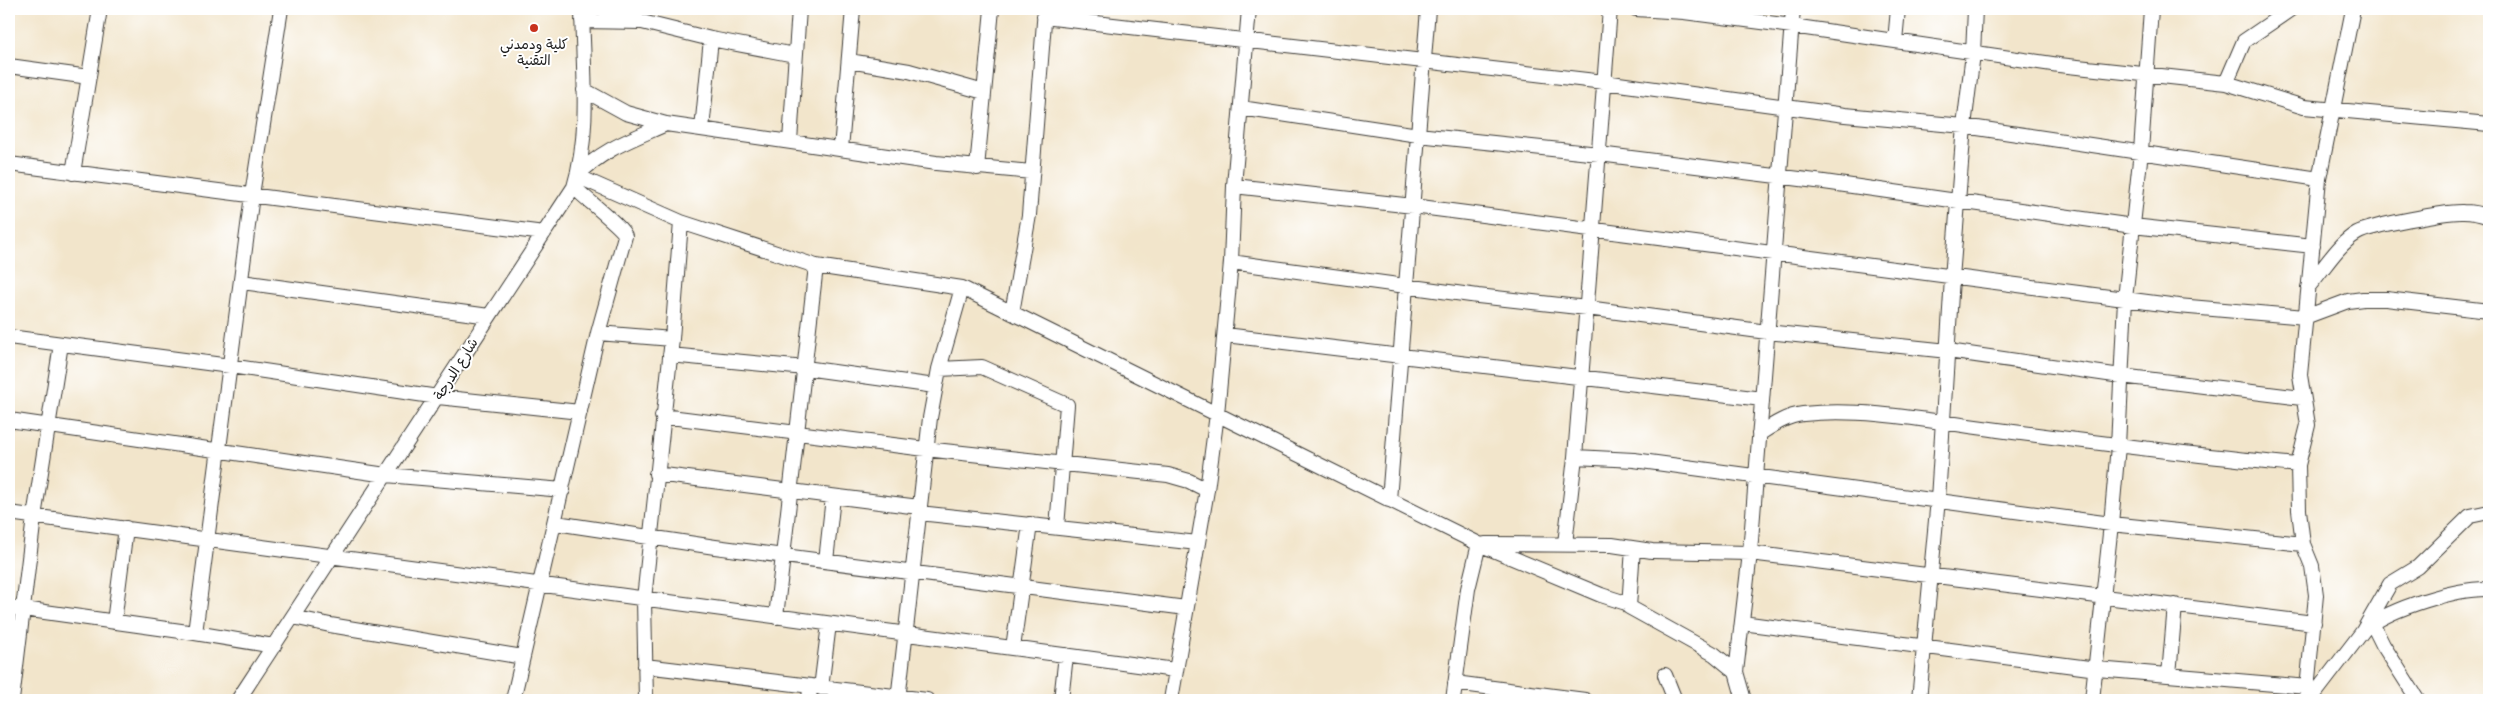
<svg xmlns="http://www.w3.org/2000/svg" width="2498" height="709" font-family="Sriracha,'Playpen Sans Arabic',sans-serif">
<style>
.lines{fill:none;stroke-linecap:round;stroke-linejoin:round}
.minor-casing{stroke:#3c3a36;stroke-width:16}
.minor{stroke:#fff;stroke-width:14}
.poi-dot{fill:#c8321e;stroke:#fff;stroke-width:2}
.labels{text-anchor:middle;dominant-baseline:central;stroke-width:4;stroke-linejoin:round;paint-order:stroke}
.poi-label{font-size:14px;fill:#1c1c1c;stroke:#fff}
.street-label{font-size:14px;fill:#1c1c1c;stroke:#fff}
</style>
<rect width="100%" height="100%" fill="#fff"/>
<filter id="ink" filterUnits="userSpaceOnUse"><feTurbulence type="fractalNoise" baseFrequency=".02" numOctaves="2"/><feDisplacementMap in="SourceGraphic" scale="10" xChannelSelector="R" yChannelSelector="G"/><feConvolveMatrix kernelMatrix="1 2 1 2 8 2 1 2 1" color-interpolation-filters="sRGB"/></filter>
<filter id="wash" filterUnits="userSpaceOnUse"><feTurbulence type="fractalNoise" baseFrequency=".0096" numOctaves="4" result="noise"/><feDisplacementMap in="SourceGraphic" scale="20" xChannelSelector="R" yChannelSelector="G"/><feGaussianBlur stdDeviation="1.12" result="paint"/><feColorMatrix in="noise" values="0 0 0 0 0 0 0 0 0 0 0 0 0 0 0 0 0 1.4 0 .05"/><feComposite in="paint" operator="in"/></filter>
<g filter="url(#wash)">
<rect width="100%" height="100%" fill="#f2e5cb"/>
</g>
<g filter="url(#ink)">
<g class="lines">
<defs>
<path id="minor" d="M1636 9 1684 12 1792 26 2059 65 2226 83 2304 107 2489 124
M1044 17 1604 82 1845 115 1964 126 2319 179
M582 21 642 22 711 39 795 55
M603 21 620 9
M1895 41 1898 9
M849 61 909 71 984 92
M9 66 89 77
M2226 83 2244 41 2291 9
M584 90 626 113 666 124 936 163 1032 172
M1241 108 1418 135 1599 154 1824 182 2133 226 2313 246
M666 124C633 139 602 149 577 176L681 222 816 266 962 288 1479 544 1601 595 1629 604
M702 129 711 39
M790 141 799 9
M841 149 853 9
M9 164 544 233
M977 168 992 9
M73 173 100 9
M1234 186 1413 206 2178 306 2305 317 2348 301 2363 299H2386L2489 311
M1231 262 1478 296 1587 308 1767 332 1948 351 2121 376 2302 398
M242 282 489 316
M2308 287C2323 270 2338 244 2357 233 2369 226 2448 211 2463 212 2472 212 2481 214 2489 217
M1012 313 1029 215 1045 9
M598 333 672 339
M1225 335 1762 399
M9 337 230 366 438 397 580 412
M670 355 805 368 935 386
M939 369 982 367 1067 405 1057 527
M662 416 925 449 1168 475 1189 481 1207 490
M9 420 386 475 563 490
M1759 434C1773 425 1786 416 1803 414 1865 407 1936 422 1998 430 2098 443 2198 456 2298 465
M1575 457 1634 460 2111 524 2303 544
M656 474 919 507
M1389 500 1428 9
M9 513 1175 670
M919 513 1198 543
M556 523 715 547 1186 608
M1485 544 1612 545 1652 551 1750 553 2314 623
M1565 544 1575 457 1610 9
M1633 548 1629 607 1714 654 1736 672
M826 561 833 497
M9 607 195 633 274 646
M293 617 330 625 523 657
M776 617 816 266
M114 622 126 528
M1742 623 2097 669 2308 687
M2372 623 2383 645 2418 700
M2366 628C2392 608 2456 588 2489 589
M195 633 252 195 281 9
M1013 648 1030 524
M645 666 927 700
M1665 675 1675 700
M2169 675 2175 605
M1455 683 1585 700
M821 688 829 624
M12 700 34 517 61 344
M238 700 574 187C591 131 583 67 582 9
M513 700 598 333 625 236C624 228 583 197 574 187
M646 700 644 599 672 339 681 222
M809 700 810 687
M898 700 930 418 939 369 962 288
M1061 700 1066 655
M1171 700 1207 490 1217 414 1231 262 1234 186 1249 9
M1453 700 1468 589 1479 544
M1744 700 1736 672 1750 553 1793 9
M1919 700 1938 499 1952 278 1964 126 1973 54 1975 9
M2092 700 2111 524 2118 446 2125 299 2141 151 2151 9
M2306 700 2316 595 2312 566 2303 544 2299 510 2298 465 2308 425 2300 375 2319 179 2353 9
M2310 700 2363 631 2390 584 2418 567 2470 516 2489 512"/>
</defs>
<!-- minor casing -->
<use href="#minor" class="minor-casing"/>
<!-- minor -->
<use href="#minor" class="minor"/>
</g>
</g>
<!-- markers -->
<circle class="poi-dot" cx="534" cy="28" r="5"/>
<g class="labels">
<!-- poi labels -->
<g class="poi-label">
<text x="534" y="44">كلية ودمدني<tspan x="534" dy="16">التقنية</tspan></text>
</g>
<!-- street labels -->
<g class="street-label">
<text transform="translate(456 369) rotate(-58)">شارع الدرجة</text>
</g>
</g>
<!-- margin -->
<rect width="2498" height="709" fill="none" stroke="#fff" stroke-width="30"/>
</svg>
